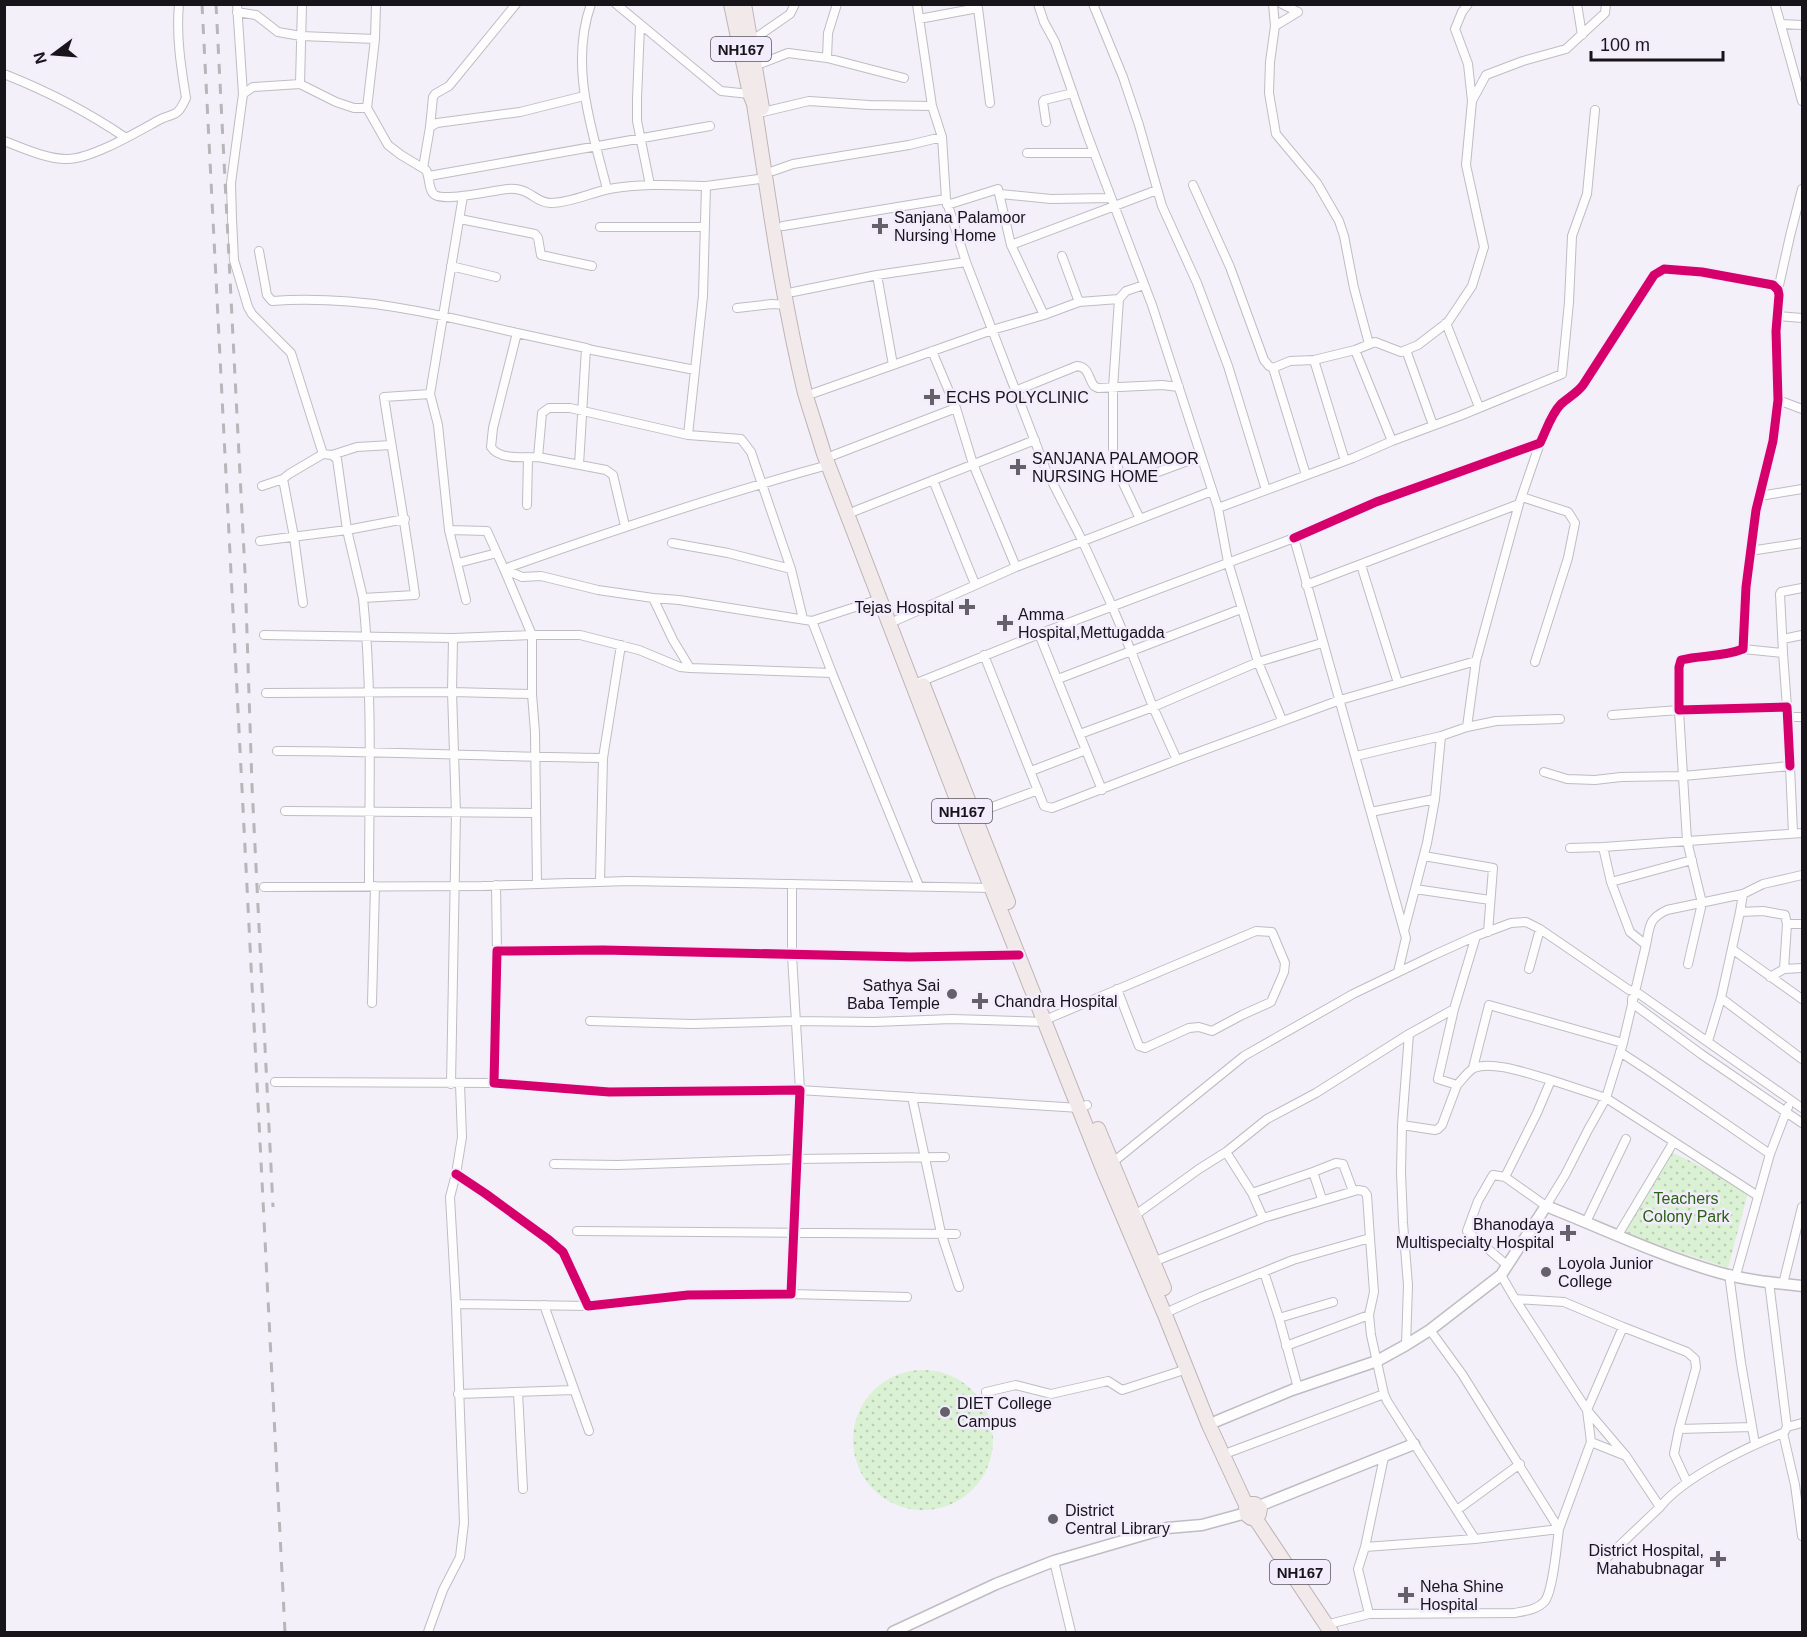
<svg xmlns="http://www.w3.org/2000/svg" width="1807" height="1637" font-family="Helvetica,sans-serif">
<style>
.grass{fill:url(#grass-dots)}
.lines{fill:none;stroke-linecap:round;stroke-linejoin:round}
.minor-casing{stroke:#bfbcc3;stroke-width:10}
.tertiary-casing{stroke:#bfbcc3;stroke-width:13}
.trunk-casing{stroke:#bfb4b5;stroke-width:16}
.minor{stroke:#fdfdfe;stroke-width:8}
.tertiary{stroke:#fdfdfe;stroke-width:10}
.trunk{stroke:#f2eaea;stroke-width:14}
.rail{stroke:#b7b6b8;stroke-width:3;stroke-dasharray:10 10;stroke-linecap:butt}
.cycleway-casing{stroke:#f3ecfd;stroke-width:13}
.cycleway{stroke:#d6006c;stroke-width:9}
.poi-dot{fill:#646168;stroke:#f3ecfd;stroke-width:2}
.labels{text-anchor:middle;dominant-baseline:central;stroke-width:5;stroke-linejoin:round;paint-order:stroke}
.shield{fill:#f3ecfd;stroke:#59555e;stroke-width:1.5}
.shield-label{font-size:15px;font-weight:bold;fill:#17141a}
.poi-label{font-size:16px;fill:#17141a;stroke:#f3ecfd;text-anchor:start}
.park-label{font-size:16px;fill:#296113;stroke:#f3ecfd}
</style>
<defs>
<pattern id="grass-dots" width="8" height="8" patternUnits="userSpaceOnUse" patternTransform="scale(1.5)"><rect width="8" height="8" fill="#daf1d4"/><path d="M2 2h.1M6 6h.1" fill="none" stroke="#baceb5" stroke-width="1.8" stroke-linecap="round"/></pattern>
</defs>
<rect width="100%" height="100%" fill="#f4f0f9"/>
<!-- grass -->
<path class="grass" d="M1665 1149 1749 1189 1728 1268 1622 1233Z
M853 1440a70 70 0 1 1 140 0a70 70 0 1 1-140 0Z"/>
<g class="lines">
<defs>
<path id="minor" d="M237 4 243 94
M591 4C569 66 592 129 607 189
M616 4 721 91 750 94
M917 4 932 106
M1038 4 1044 22 1055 42 1087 134 1152 305 1218 508 1228 562 1258 662 1282 720
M1093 4 1123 77 1139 125 1162 206 1197 283 1228 366 1266 490
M1273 4 1275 26 1270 62 1269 93 1276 134 1317 183 1339 221 1344 236 1354 288 1369 344
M1282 4 1298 12
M1577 4 1582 35
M1775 4 1802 101
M237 12 256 15 278 32 301 36 375 39
M919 19 978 8 990 103
M1781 24 1802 25
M640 25 637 99V121L650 185
M1275 26 1298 12
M751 41 790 14 795 4
M827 58 828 33 837 4
M755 66 788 53 827 58 904 78
M4 74C47 91 88 112 126 138
M300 84 302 4
M1472 101 1486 75 1523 61 1566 49 1605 13 1606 4
M367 108 375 39 376 4
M763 112 809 101 869 105 932 106 942 137 909 145 793 164 773 171
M1046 122 1043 102 1044 100 1073 93
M430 127 433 97 435 94 449 86 516 4
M942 137 946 199 966 262
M4 141C23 148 46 159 66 159 90 160 137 132 159 120 164 117 171 116 176 113 181 110 183 104 186 98 181 67 176 36 179 4
M1027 153H1094
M423 168 430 127 437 123 520 112 584 96
M429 176 710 126
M1193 185 1230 267 1264 360 1269 366 1273 368
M1000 194 1051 199 1111 198
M947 205 998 189 1011 245
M460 219 535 234 538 238 541 255 592 266
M783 226 946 199
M600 227H705
M259 251 267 295 272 301C360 295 433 313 517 333
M1062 256 1079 302
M451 266 496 277
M877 275 893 365
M1778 290 1790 236 1802 189
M793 292 877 275 966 262 1046 470 1082 540 1112 606 1131 651 1153 707 1177 760 1340 700 1476 661 1467 727 1441 736 1356 756
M737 308 772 304 788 305
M1044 315 1079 302 1119 299
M1777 316 1802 318
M1446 323 1479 407
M1406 350 1433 425
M1314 360 1345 461
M695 370 592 350 586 348 517 333 493 428 491 447C499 460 524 457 538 457L542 413 549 408H570L688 435 703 296 706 186 767 178
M1015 391 1077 366C1089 367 1088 378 1094 386L1098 388 1162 385 1179 387
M814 393 992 330 1044 315 1011 245 1157 190
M430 394 463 196
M1778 400 1802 409
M956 408 973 464 1016 567 1212 491
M688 435 741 439 751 452 791 569
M1392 441 1355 350 1375 342 1401 352 1418 345 1448 322 1472 286 1484 247 1466 165 1472 101 1468 64 1455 29 1462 12 1468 4
M332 455 357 447 391 445
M834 455 956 408 932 351
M538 457 606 470 613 475 625 526
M579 465 586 348
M1150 475 1201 456
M1306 475 1273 368 1290 361 1314 360 1355 350
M283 479 294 537 303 603
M933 480 975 584
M262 486 283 479 289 474 323 454
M1760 496 1802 489
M1522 497 1568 512 1575 523 1568 558 1535 662
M1520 501 1540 443
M527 505 528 457
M1218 508 1353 458 1392 441 1462 415 1562 374 1569 302 1572 236 1587 194 1595 110
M855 511 1035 440
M1140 519 1123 483 1113 453V388L1119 299 1126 291 1144 285
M449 530 487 531 504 569C611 531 718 495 828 465
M1294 538 1376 502 1540 443C1546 431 1551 414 1561 404 1569 397 1577 393 1583 385L1654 275 1664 269 1702 272 1773 285 1778 290 1779 295 1776 331 1778 400 1773 441 1756 510 1746 587 1743 649C1723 657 1701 655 1681 660L1679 667V710L1787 707 1790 766
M260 541 347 530 405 519
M672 543 728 553 791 569 803 619
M1750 551 1802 543
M458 563 497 553
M1361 565 1398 683
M504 569 522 577 541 576 598 590 653 598 673 640 690 668 680 667 639 650 580 635H532Z
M1306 585 1519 504 1476 661
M363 598 347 530 337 459 332 455 323 454 322 451 291 353 252 314 248 307 234 260 232 219 231 183 243 94 253 87 300 84 336 102 354 108H367L388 145 401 155 426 170C430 177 428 191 435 195 446 202 494 190 508 189 530 187 535 203 551 203 570 203 590 193 609 189 641 183 674 185 706 186
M653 598 679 600 812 621 832 673 690 668
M897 620 1016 567
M812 621 880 599
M1039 634 1102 790
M264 635 453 638 452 692 266 693
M453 638 532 635V694
M1783 639 1802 635
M1743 649 1783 653 1780 594 1781 592 1802 588
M1783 653 1787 707
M984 655 1044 806 1052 808 1177 760
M832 673 919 886
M1058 679 1241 609
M917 683 1039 634 1294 538 1406 938 1398 972
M1612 715 1679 710 1683 776 1790 766 1793 833
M1788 717H1802
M1467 727 1496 721 1560 719
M1080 734 1153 707 1258 662 1322 643
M277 751C386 751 494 757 603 758
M1031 771 1086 750
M1544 772 1567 779 1595 780 1621 777 1683 776 1687 841 1702 903 1688 964
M1435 799 1441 736
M285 811 536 813
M1371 812 1435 799 1427 843 1404 931
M973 814 1038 790
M1570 848 1603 847 1802 833
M1424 856 1493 868 1488 932
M600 882 603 758 621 645
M1611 882 1692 860
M792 884V955L800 1090 1080 1108 1087 1105
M496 885 497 951
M369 886C369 790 373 694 363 598L415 595C406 529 394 463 384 397L430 394 438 425 449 530 466 600
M264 887 482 886 628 881 992 888
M1415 889 1490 900
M1740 912 1743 894 1763 884 1802 875
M1646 945C1650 926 1648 919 1667 910L1743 894
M1732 949 1802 999
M1529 969 1540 929
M1784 969 1787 924
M1770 977 1784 969 1802 968
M1721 998 1802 1059
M1632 999V1003L1701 1054 1802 1123
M372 1003 375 886
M1454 1009 1476 936
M1052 1017 1256 931 1272 932 1285 963 1284 972 1271 1002 1242 1015 1212 1031 1199 1027 1189 1028 1145 1048 1139 1046 1117 989
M590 1021 692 1024 796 1021 874 1022 952 1019 1046 1022
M1708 1041 1721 998 1740 912 1763 911 1785 915 1787 924H1802
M1620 1052 1649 1071 1770 1154
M1473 1068 1489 1005 1623 1043
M275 1082 494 1083
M451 1084 456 813 452 692 532 694 535 732 537 884
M1457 1085C1462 1080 1468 1071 1474 1068 1493 1060 1532 1075 1551 1080
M912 1097 941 1233 959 1287
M1226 1152 1252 1193
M1112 1163 1244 1056 1353 994 1434 955 1476 936 1511 923 1526 922 1540 929 1629 990 1635 991 1802 1108
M554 1164 618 1165 797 1159 945 1157
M1313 1172 1336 1163 1343 1164 1353 1191
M456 1174 486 1194 549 1240 563 1252 588 1306 688 1295 791 1294 800 1090 609 1092 494 1083 497 951 603 950 910 957 1019 955
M1505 1177 1546 1206 1565 1175 1588 1130 1606 1098 1623 1043 1646 945 1630 932 1611 882 1603 847
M1134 1216 1199 1169 1226 1152 1267 1119 1316 1093 1409 1034 1454 1009 1438 1079 1457 1085 1442 1125 1438 1129 1435 1130 1402 1125
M1263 1218 1252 1193 1313 1172 1322 1199
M1586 1222 1626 1139
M577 1231 956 1234
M1618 1235 1673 1143
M1153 1262 1263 1218 1358 1190 1364 1191 1367 1195 1370 1238
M1508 1266 1467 1231 1478 1201 1493 1175 1505 1177 1537 1113 1551 1080 1606 1098 1758 1196
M1264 1272 1279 1318 1298 1388
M1729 1274 1741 1363 1755 1444
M1501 1275 1515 1299 1564 1302 1623 1327
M1736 1275 1770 1154 1788 1107
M1769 1282 1787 1427
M1783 1284 1802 1207
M791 1294 907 1297
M1515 1299 1587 1410 1623 1327 1687 1352 1695 1359 1696 1368 1679 1429
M456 1304 450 1197 456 1174 462 1137 460 1084
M544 1305 589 1431
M1172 1310 1201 1297 1293 1260 1370 1238 1374 1292 1369 1315 1371 1335 1384 1394 1387 1401 1475 1539 1559 1529C1557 1544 1553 1590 1545 1601 1537 1610 1525 1611 1514 1613L1369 1614
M1279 1318 1333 1302
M1430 1330 1462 1374 1559 1529 1591 1442
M1406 1345 1408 1285 1403 1223 1401 1172 1402 1125 1409 1034
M1286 1346 1369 1315
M518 1392 523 1489
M986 1392 1016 1385 1051 1394 1108 1381 1122 1390 1187 1369
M458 1394 574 1390
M1785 1431 1787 1427 1802 1423
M1230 1452 1384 1394
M1626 1456 1591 1442 1587 1410 1626 1456 1660 1507C1684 1477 1747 1447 1783 1433L1795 1485 1802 1536
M1687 1482 1674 1454 1679 1429 1752 1427
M1457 1510 1520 1464
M1365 1547 1384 1457
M1054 1561 1071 1632
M1600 1564 1660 1507
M1333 1623 1369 1614 1358 1569 1365 1547 1475 1539
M428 1632 443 1590 460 1557 464 1523 456 1304 588 1306"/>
<path id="tertiary" d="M1217 1421 1292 1390 1377 1361 1406 1345 1430 1330 1501 1275 1546 1206C1602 1228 1658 1255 1717 1272 1744 1280 1774 1283 1802 1286
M1259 1506 1414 1444
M893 1632 996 1584 1054 1561 1167 1528 1202 1525 1246 1513"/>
<path id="trunk" d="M731 4 750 94 754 104C769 200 782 298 805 393 811 413 818 434 824 454L976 849 1103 1169 1165 1315 1209 1425 1247 1507
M744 4 762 108
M923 685 1008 902
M1098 1129 1164 1288
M1255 1518 1259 1514 1260 1508 1255 1504H1251L1246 1508 1247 1515 1251 1518H1255L1331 1632"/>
</defs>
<!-- minor casing -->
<use href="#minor" class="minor-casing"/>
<!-- tertiary casing -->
<use href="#tertiary" class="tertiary-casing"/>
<!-- trunk casing -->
<use href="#trunk" class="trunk-casing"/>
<!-- minor -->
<use href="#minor" class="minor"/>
<!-- tertiary -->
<use href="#tertiary" class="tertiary"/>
<!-- trunk -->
<use href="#trunk" class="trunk"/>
<!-- rail -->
<path class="rail" d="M202 4 285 1632
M216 4 245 572 252 786 273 1207"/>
<defs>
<path id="cycleway" d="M1294 538 1376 502 1540 443C1546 431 1551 414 1561 404 1569 397 1577 393 1583 385L1654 275 1664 269 1702 272 1773 285 1778 290 1779 295 1776 331 1778 400 1773 441 1756 510 1746 587 1743 649C1723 657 1701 655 1681 660L1679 667V710L1787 707 1790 766
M456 1174 486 1194 549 1240 563 1252 588 1306 688 1295 791 1294 800 1090 609 1092 494 1083 497 951 603 950 910 957 1019 955"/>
</defs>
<!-- cycleway casing -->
<use href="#cycleway" class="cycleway-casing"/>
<!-- cycleway -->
<use href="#cycleway" class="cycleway"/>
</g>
<!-- markers -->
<g class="poi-dot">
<path d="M877 217h6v6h6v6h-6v6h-6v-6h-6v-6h6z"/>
<path d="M929 388h6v6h6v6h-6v6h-6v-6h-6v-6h6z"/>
<path d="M1015 458h6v6h6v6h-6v6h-6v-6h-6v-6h6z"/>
<path d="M964 598h6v6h6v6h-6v6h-6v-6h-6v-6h6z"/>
<path d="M1002 614h6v6h6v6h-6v6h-6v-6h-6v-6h6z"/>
<circle cx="952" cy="994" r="6"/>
<path d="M977 992h6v6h6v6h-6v6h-6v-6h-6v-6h6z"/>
<path d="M1565 1224h6v6h6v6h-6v6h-6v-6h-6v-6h6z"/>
<circle cx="1546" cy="1272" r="6"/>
<circle cx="945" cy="1412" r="6"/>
<circle cx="1053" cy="1519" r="6"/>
<path d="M1715 1550h6v6h6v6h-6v6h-6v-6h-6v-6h6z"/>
<path d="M1403 1586h6v6h6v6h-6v6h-6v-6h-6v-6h6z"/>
</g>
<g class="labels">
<!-- shield labels -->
<g class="shield">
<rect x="711" y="37" width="60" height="24" rx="4.5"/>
<rect x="932" y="799" width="60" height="24" rx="4.5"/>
<rect x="1270" y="1560" width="60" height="24" rx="4.5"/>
</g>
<g class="shield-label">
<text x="741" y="49">NH167</text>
<text x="962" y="811">NH167</text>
<text x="1300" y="1572">NH167</text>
</g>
<!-- poi labels -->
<g class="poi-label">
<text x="894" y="217">Sanjana Palamoor<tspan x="894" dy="18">Nursing Home</tspan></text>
<text x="946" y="397">ECHS POLYCLINIC</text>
<text x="1032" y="458">SANJANA PALAMOOR<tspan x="1032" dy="18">NURSING HOME</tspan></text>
<text x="954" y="607" text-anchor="end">Tejas Hospital</text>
<text x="1018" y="614">Amma<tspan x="1018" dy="18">Hospital,Mettugadda</tspan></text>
<text x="940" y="985" text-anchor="end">Sathya Sai<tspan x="940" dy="18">Baba Temple</tspan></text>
<text x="994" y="1001">Chandra Hospital</text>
<text x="1554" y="1224" text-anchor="end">Bhanodaya<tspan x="1554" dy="18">Multispecialty Hospital</tspan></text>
<text x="1558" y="1263">Loyola Junior<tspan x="1558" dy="18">College</tspan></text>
<text x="957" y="1403">DIET College<tspan x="957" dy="18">Campus</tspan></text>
<text x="1065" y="1510">District<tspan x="1065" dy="18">Central Library</tspan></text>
<text x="1704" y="1550" text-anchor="end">District Hospital,<tspan x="1704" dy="18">Mahabubnagar</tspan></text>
<text x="1420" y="1586">Neha Shine<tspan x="1420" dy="18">Hospital</tspan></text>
</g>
<!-- park labels -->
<g class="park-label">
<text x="1686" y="1198">Teachers<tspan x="1686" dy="18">Colony Park</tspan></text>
</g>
</g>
<!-- border -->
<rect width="1807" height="1637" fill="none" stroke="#17141a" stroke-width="12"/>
<!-- north arrow -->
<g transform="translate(54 54) rotate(254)" stroke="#f3ecfd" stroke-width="4.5" paint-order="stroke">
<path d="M0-4.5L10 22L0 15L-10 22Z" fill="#17141a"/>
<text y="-9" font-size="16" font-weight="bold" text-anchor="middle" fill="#17141a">N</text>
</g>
<!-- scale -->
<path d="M1591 51v9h132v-9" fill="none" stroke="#17141a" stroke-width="3"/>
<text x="1600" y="51" font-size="18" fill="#17141a" stroke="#f3ecfd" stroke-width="4.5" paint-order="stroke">100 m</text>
</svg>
